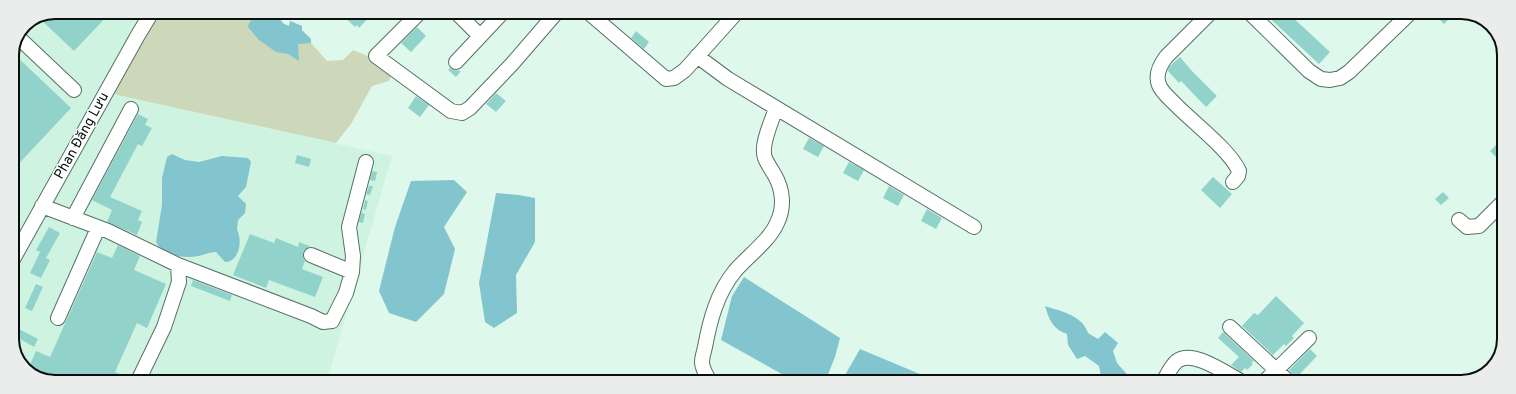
<svg xmlns="http://www.w3.org/2000/svg" width="1516" height="394" font-family="Overpass,sans-serif">
<style>
.built{fill:#cff3e1}
.green{fill:#cdd8ba}
.water{fill:#83c5ce}
.building{fill:#91d3ca}
.lines{fill:none;stroke-linecap:round;stroke-linejoin:round}
.minor-casing{stroke:#576f64;stroke-width:16}
.minor{stroke:#fff;stroke-width:14}
.labels{text-anchor:middle;dominant-baseline:central;stroke-width:3;stroke-linejoin:round;paint-order:stroke}
.street-label{font-size:14px;fill:#07100c;stroke:#fff}
.rim{fill:none;stroke:#07100c;stroke-width:2}
</style>
<rect width="100%" height="100%" fill="#def9ec"/>
<!-- built -->
<path class="built" d="M55 12H145L12 249V54L25 24Z
M113 94 392 156 327 381H46L23 368 12 345V274Z"/>
<!-- green -->
<path class="green" d="M160 12H273L284 24 289 26 290 21 302 26V31L311 39V43L327 61 343 60 353 50 375 59 393 71 389 81 372 86 351 124 336 143 113 94 144 36Z"/>
<!-- water -->
<path class="water" d="M224 12H248L231 18Z
M259 12H273L284 24 289 26 290 21 302 26V30L311 39V43L298 44 299 61 288 54 276 52 259 40 248 27 249 23Z
M172 154 185 160 199 162 222 156 248 158 251 162 246 187 238 196 246 204 245 213 238 220 237 230C243 241 239 262 225 262L216 252C209 252 204 255 198 256 184 259 162 255 156 242L162 205V178L167 157Z
M454 180 467 192 444 227 455 249 444 294 416 322 389 313 379 291 395 227 411 181Z
M496 193 519 195 535 198V242L516 275 517 313 494 328 485 322 479 283Z
M744 277 840 338 835 357 825 382H796L721 340 732 296Z
M1045 306C1061 311 1083 316 1088 333L1098 339 1105 332 1118 343 1113 351 1117 363 1134 382H1102L1099 366 1085 356 1077 359 1068 345 1067 334C1053 329 1049 320 1045 306Z
M860 349 939 382H841Z"/>
<!-- building -->
<path class="building" d="M55 12H111L74 51 39 18Z
M339 12H374L359 28 357 25 355 27Z
M1264 13H1288L1330 52 1319 64Z
M1443 13H1447L1451 17 1444 24 1438 18Z
M417 27 426 36 411 52 401 43Z
M636 31 649 42 644 49 631 38Z
M13 53 71 108 12 171V54Z
M1180 57 1192 71 1217 96 1206 107 1181 81 1179 83 1168 71 1169 67Z
M450 68 454 70 461 71 456 77 448 70Z
M496 93 506 101 496 112 486 104Z
M416 96 429 105 420 117 408 108Z
M138 114 148 119 145 125 152 128 142 146 138 144 110 197 142 211 138 220 142 222 137 235 107 222 112 210 92 200Z
M809 138 824 146 818 157 803 149Z
M1497 144 1503 150 1496 157 1490 151Z
M297 155 311 159 309 167 295 163Z
M849 162 864 170 858 181 843 173Z
M372 171 377 172 375 181 370 180Z
M1213 177 1232 194 1220 208 1201 190Z
M369 186H373L370 195 366 194Z
M889 186 904 195 898 206 883 198Z
M1443 192 1449 198 1441 205 1435 199Z
M365 200 368 201 366 210 363 209Z
M927 209 942 218 936 229 921 221Z
M361 213 365 214 363 223 359 222Z
M49 227 60 233 46 258 50 260 41 278 30 273 40 252 36 250Z
M250 234 274 243 276 238 298 247 299 242 310 246 306 249 303 252V256L305 261 302 269 323 277 315 297 269 280 266 288 233 275Z
M118 245 140 256 134 270 166 284 147 328 137 323 115 372 130 378V381H56L28 369 36 351 50 357 97 252 112 258Z
M193 280 232 295 230 301 191 286Z
M36 284 43 287 32 311 25 308Z
M1276 296 1304 323 1292 336 1294 338 1286 346 1284 344 1273 355 1242 326 1254 313 1258 315Z
M17 328 38 339 34 347 13 335Z
M1223 332 1254 361 1251 363 1253 364 1247 370 1245 368 1241 372 1231 365 1239 357 1218 338Z
M1310 349 1317 356 1296 378 1289 370Z"/>
<g class="lines">
<defs>
<path id="minor" d="M420 12 376 56 451 111 462 113 470 108 512 64 557 12
M456 12 480 36
M588 12 666 79 674 78 685 70 737 12
M1210 13 1166 57C1160 65 1155 75 1159 85 1162 92 1168 97 1173 102 1191 121 1230 150 1239 171L1238 176 1233 182
M1250 13 1309 71 1321 79 1330 80 1340 78 1349 72 1410 13
M19 38 74 90
M697 56 728 79 974 227
M456 62 503 12
M42 206 108 231 178 265 311 316 323 322 332 321 346 293 352 272 353 256 349 227 366 162
M73 218 131 109
M1459 220 1467 227 1479 226 1503 202
M311 255 352 272
M12 261 138 35 152 12
M58 318 98 228
M1230 327 1289 382
M138 381 164 327 179 282 178 265
M710 382C707 376 702 369 702 362 702 357 704 352 705 347 710 320 717 293 735 271 747 257 770 240 777 223 785 207 783 189 774 174 771 169 767 163 765 158 760 145 772 121 776 108
M1163 382C1167 375 1171 366 1177 361 1193 349 1227 374 1242 382
M1264 382 1309 338"/>
</defs>
<!-- minor casing -->
<use href="#minor" class="minor-casing"/>
<!-- minor -->
<use href="#minor" class="minor"/>
</g>
<g class="labels">
<!-- street labels -->
<g class="street-label">
<text transform="translate(82 136) rotate(-61)">Phan Đăng Lưu</text>
</g>
</g>
<!-- crop -->
<path d="M0 0H1516V394H0ZM55 19H1461A36 36 0 0 1 1497 55V339A36 36 0 0 1 1461 375H55A36 36 0 0 1 19 339V55A36 36 0 0 1 55 19Z" fill="#ebecec" fill-rule="evenodd"/>
<path class="rim" d="M55 19H1461A36 36 0 0 1 1497 55V339A36 36 0 0 1 1461 375H55A36 36 0 0 1 19 339V55A36 36 0 0 1 55 19Z"/>
</svg>
